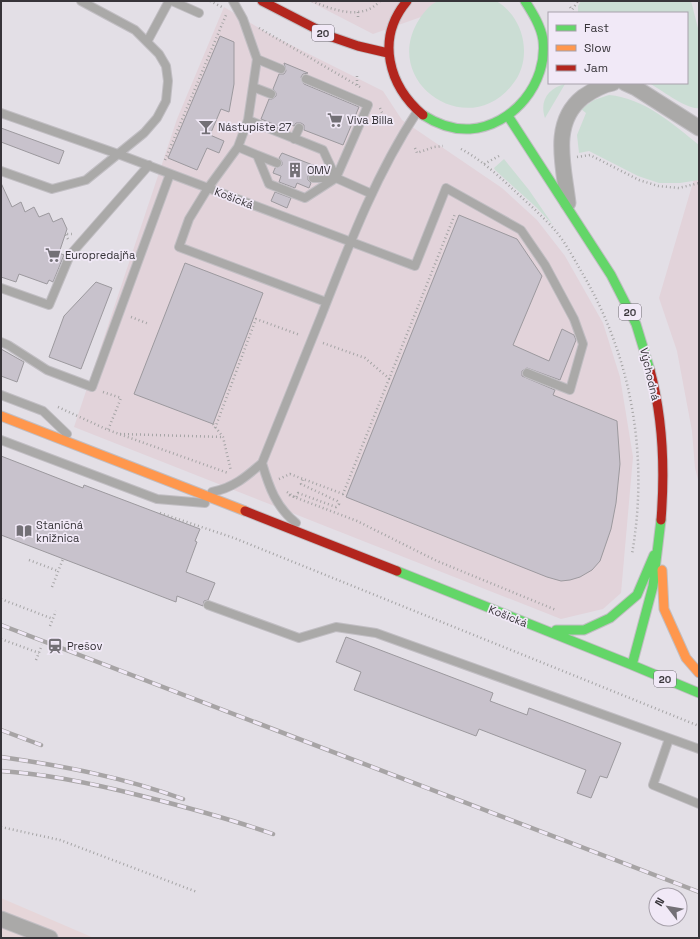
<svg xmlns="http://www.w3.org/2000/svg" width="700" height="939" font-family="'Space Grotesk',sans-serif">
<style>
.commercial{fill:#e2d3da}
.industrial{fill:#e6d6d9}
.green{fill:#cbddd4}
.building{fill:#c8c2cc;stroke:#9c999e}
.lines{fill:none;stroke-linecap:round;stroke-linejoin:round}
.lane-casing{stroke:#c1bec3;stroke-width:10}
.street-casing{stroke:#c1bec3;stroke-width:17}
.fast-casing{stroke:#c1bec3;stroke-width:11}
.slow-casing{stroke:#c1bec3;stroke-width:11}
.jam-casing{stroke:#c1bec3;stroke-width:11}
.path{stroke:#a5a4a5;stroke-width:2.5;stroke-dasharray:1 3;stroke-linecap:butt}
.lane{stroke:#aaa9a8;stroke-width:8}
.street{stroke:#aaa9a8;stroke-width:15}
.fast{stroke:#63d668;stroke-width:9}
.slow{stroke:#ff974d;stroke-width:9}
.jam{stroke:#b3261e;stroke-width:9}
.rail-casing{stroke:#a7a4a5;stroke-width:4.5}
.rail{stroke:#f1e9f7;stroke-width:3;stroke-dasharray:9;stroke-linecap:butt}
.labels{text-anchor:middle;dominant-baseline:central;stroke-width:3.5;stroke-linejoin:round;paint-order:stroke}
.shield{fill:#f1e9f7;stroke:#6f6a72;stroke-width:1}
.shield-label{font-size:10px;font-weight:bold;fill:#373439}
.poi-label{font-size:11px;fill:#373439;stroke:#f1e9f7;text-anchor:start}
.street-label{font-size:11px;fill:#373439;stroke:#f1e9f7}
</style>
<rect width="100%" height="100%" fill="#e3dfe6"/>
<!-- commercial -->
<path class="commercial" d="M309 1H466L373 34Z
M224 7 269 34 383 91 402 120 502 188 537 220 565 256 603 323 620 377 633 457 621 593 603 609 561 619 74 427 177 119Z
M699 162V483L695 468 692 431 677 351 659 298Z"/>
<!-- industrial -->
<path class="industrial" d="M1 898 94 938H1Z"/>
<!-- green -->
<path class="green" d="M438 1C449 1 488 0 496 1 502 4 508 10 512 15 527 35 529 65 512 85 468 141 383 84 417 23 422 14 429 5 438 1Z
M581 1H691L699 32V108C687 110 660 89 649 83H687V13H578V6Z
M565 84 545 118C539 100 549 88 565 84Z
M609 95C644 98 673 124 699 145V180L680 183H659L638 176 589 151 579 153 577 135 586 113 581 109 594 100Z
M504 159 529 190 553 225 536 207 495 170 494 168Z"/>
<!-- building -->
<path class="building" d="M220 36 234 42V84L229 112 221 109 210 135 224 141 219 153 207 148 197 170 168 158Z
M284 63 308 73 303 74 301 77 304 84 359 107 343 145 304 130V125L301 123H296L294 126 288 124 286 129 261 119 269 99H272L276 96V93L273 89 279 74H284L286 71Z
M1 128 64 151 59 164 1 142Z
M282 153 318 167 315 172 308 176V180L311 183 309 188 297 183 295 188 279 182 281 176 273 173 275 168 282 165V162L279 158Z
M1 183 12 207 21 202 25 212 34 207 39 217 49 213 53 222 62 218 67 229 59 253 64 255 53 282 49 280 47 284 19 274 16 282 1 277Z
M275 192 291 198 287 208 271 201Z
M459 215 517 239 542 276 513 345 549 361 562 329 574 335 576 340 560 380 527 368 522 371V376L555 390 553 395 617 421 620 464 616 503 611 529 600 561 592 570 580 577 570 580 561 581 547 577 346 497Z
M185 263 263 293 213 424 134 394Z
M96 282 112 288 81 369 49 357 64 316Z
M1 349 24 362 17 382 1 376Z
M1 456 83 488 84 485 200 529 195 541 197 542 186 572 215 583 208 600 204 601 203 606 177 596 176 602 1 535Z
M346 637 493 693 490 701 527 715 529 708 621 743 607 778 600 776 591 798 577 793 586 770 479 729 476 736 354 690 361 672 336 662Z"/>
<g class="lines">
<defs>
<path id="lane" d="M172 1 199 13
M233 1 243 19 257 59 248 120 238 147 208 188 189 219 179 247 326 302
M147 42 169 1
M257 59 281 69
M253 87 271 94
M1 113 118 154 415 266 446 188 521 230 545 265 574 319 583 344 570 390 527 373
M248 120 323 150 336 178 372 194
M294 139 299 128
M238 147 257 155 269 184 305 198 336 178 368 105 306 79
M257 155 277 163
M1 171 52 189 86 180 144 133 157 118 166 101 168 81 166 66 159 54 135 30 81 1
M313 178H335
M1 288 49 305 70 255 149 165
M1 342 8 345 47 370 92 387 170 174
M1 395 43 411 67 434
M1 440 157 499 205 503
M262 463C269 487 276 507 296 523
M212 492C233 488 246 477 262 463 282 413 302 364 322 314 349 245 376 174 417 112
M208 605 299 638 336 627 376 633 699 749
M669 739 653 785 699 804"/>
<path id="street" d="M625 83 636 88 699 128
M568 203C564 167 550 123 583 97 593 90 602 85 613 83
M1 919 50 938"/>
<path id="fast" d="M423 115C437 124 453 130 470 129 513 126 548 83 543 40 541 26 532 12 525 1
M508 116 611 275 636 324 650 370
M661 520 653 586 632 665 699 693
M397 571 632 665
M556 630H584L610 618 637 595 654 555"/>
<path id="slow" d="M1 416 245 511
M662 570 664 609 686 658 699 673"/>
<path id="jam" d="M262 1 332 37 358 46 388 53
M407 1C375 39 389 86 423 115
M650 370C663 418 665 470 661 520
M245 511 397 571"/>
</defs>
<!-- lane casing -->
<use href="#lane" class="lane-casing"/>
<!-- street casing -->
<use href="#street" class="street-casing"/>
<!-- fast casing -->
<use href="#fast" class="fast-casing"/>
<!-- slow casing -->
<use href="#slow" class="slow-casing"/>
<!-- jam casing -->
<use href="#jam" class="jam-casing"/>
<!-- path -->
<path class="path" d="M210 1 222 7
M312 1C333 10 362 21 380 1
M570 7 572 10
M573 13 572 10 578 1
M358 17V12
M259 28 360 87
M357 85V73
M380 108 384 117V124L386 125
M415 148 417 153 434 147 443 146
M461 149C482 160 501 178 518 194 530 205 542 216 553 228 564 240 573 257 581 271 632 356 649 457 632 554
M577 157 590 155 639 180 658 186 679 188 699 183
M165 160 226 15
M484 164 499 156
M68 239 65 234H72
M131 317 149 324
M323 343 365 358 392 381
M103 392 121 398 108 430
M58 407 108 430 228 473
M213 424 223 437 231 471
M215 428 256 319 300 335
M120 434 223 437
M279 479 290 474 343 494 455 214
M287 492 296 498 298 493 336 507 339 504 337 501 301 484 303 479
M289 495 357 521 437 561 556 610
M160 513 234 538 699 726
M29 560 58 571
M52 587 63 559
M1 599 53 619
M50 626 56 611
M1 639 39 653
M36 660 42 645
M1 827 60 840 197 892"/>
<!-- lane -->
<use href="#lane" class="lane"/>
<!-- street -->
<use href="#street" class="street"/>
<!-- fast -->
<use href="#fast" class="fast"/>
<!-- slow -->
<use href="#slow" class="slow"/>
<!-- jam -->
<use href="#jam" class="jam"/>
<defs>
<path id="rail" d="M1 625 699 892
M1 730 41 745
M1 757C64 766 122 777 183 799
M1 771C49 774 95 784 142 796 186 807 230 819 273 834"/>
</defs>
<!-- rail casing -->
<use href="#rail" class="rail-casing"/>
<!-- rail -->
<use href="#rail" class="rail"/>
</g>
<!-- icons -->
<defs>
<symbol id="supermarket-bare" viewBox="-9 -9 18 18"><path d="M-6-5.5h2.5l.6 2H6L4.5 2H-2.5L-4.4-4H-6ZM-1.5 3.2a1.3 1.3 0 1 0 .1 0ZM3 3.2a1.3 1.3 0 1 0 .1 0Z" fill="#737076" stroke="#f1e9f7" stroke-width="2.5" paint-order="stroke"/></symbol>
<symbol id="bar-bare" viewBox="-9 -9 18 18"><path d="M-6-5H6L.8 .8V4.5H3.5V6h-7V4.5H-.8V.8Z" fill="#737076" stroke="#f1e9f7" stroke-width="2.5" paint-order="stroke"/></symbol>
<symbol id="building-bare" viewBox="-9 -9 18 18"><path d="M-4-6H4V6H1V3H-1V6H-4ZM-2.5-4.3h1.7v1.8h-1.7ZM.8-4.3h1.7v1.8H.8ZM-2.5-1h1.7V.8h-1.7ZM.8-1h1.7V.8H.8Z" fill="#737076" stroke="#f1e9f7" stroke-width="2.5" paint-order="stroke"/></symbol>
<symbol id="library-bare" viewBox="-9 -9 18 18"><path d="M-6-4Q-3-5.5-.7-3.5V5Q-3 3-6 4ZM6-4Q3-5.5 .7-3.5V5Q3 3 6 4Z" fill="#737076" stroke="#f1e9f7" stroke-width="2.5" paint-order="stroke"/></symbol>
<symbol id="station-bare" viewBox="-9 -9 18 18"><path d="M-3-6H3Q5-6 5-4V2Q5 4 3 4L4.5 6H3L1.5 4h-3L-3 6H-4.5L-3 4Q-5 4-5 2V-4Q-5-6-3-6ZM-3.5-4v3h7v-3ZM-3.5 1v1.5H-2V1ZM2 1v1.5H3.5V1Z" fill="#737076" stroke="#f1e9f7" stroke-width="2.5" paint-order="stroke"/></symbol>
</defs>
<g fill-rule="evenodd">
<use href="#supermarket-bare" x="324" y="109" width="22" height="22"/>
<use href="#bar-bare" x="195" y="116" width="22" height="22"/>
<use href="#building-bare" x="284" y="159" width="22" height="22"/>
<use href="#supermarket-bare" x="42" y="244" width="22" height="22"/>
<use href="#library-bare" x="13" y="520" width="22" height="22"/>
<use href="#station-bare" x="44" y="635" width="22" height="22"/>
</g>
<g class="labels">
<!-- shield labels -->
<g class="shield">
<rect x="312" y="25" width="22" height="16" rx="3"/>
<rect x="619" y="304" width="22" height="16" rx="3"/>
<rect x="654" y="671" width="22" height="16" rx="3"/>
</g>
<g class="shield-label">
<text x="323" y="33">20</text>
<text x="630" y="312">20</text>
<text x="665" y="679">20</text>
</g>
<!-- poi labels -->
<g class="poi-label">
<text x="347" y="120">Viva Billa</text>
<text x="218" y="127">Nástupište 27</text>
<text x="307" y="170">OMV</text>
<text x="65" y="255">Europredajňa</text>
<text x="36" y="525">Staničná<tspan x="36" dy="13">knižnica</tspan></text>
<text x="67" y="646">Prešov</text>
</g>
<!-- street labels -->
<g class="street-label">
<text transform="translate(234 198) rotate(21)">Košická</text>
<text transform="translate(650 374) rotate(77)">Východná</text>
<text transform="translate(508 616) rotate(22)">Košická</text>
</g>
</g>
<!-- border -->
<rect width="700" height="939" fill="none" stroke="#373439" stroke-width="4"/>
<!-- legend -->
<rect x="548" y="12" width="140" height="72" fill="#f1e9f7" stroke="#a7a1ab"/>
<rect x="556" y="25" width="20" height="6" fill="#63d668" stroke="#a7a1ab"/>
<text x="584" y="32" font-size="12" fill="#373439">Fast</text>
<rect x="556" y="45" width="20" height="6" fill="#ff974d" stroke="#a7a1ab"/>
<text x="584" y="52" font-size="12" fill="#373439">Slow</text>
<rect x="556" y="65" width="20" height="6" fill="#b3261e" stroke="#a7a1ab"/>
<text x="584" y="72" font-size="12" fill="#373439">Jam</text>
<!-- north arrow -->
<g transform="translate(668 907) rotate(301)"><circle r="19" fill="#f1e9f7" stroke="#a7a1ab"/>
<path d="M0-3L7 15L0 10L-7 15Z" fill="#737076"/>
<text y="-6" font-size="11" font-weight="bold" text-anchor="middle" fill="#373439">N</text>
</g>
</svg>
